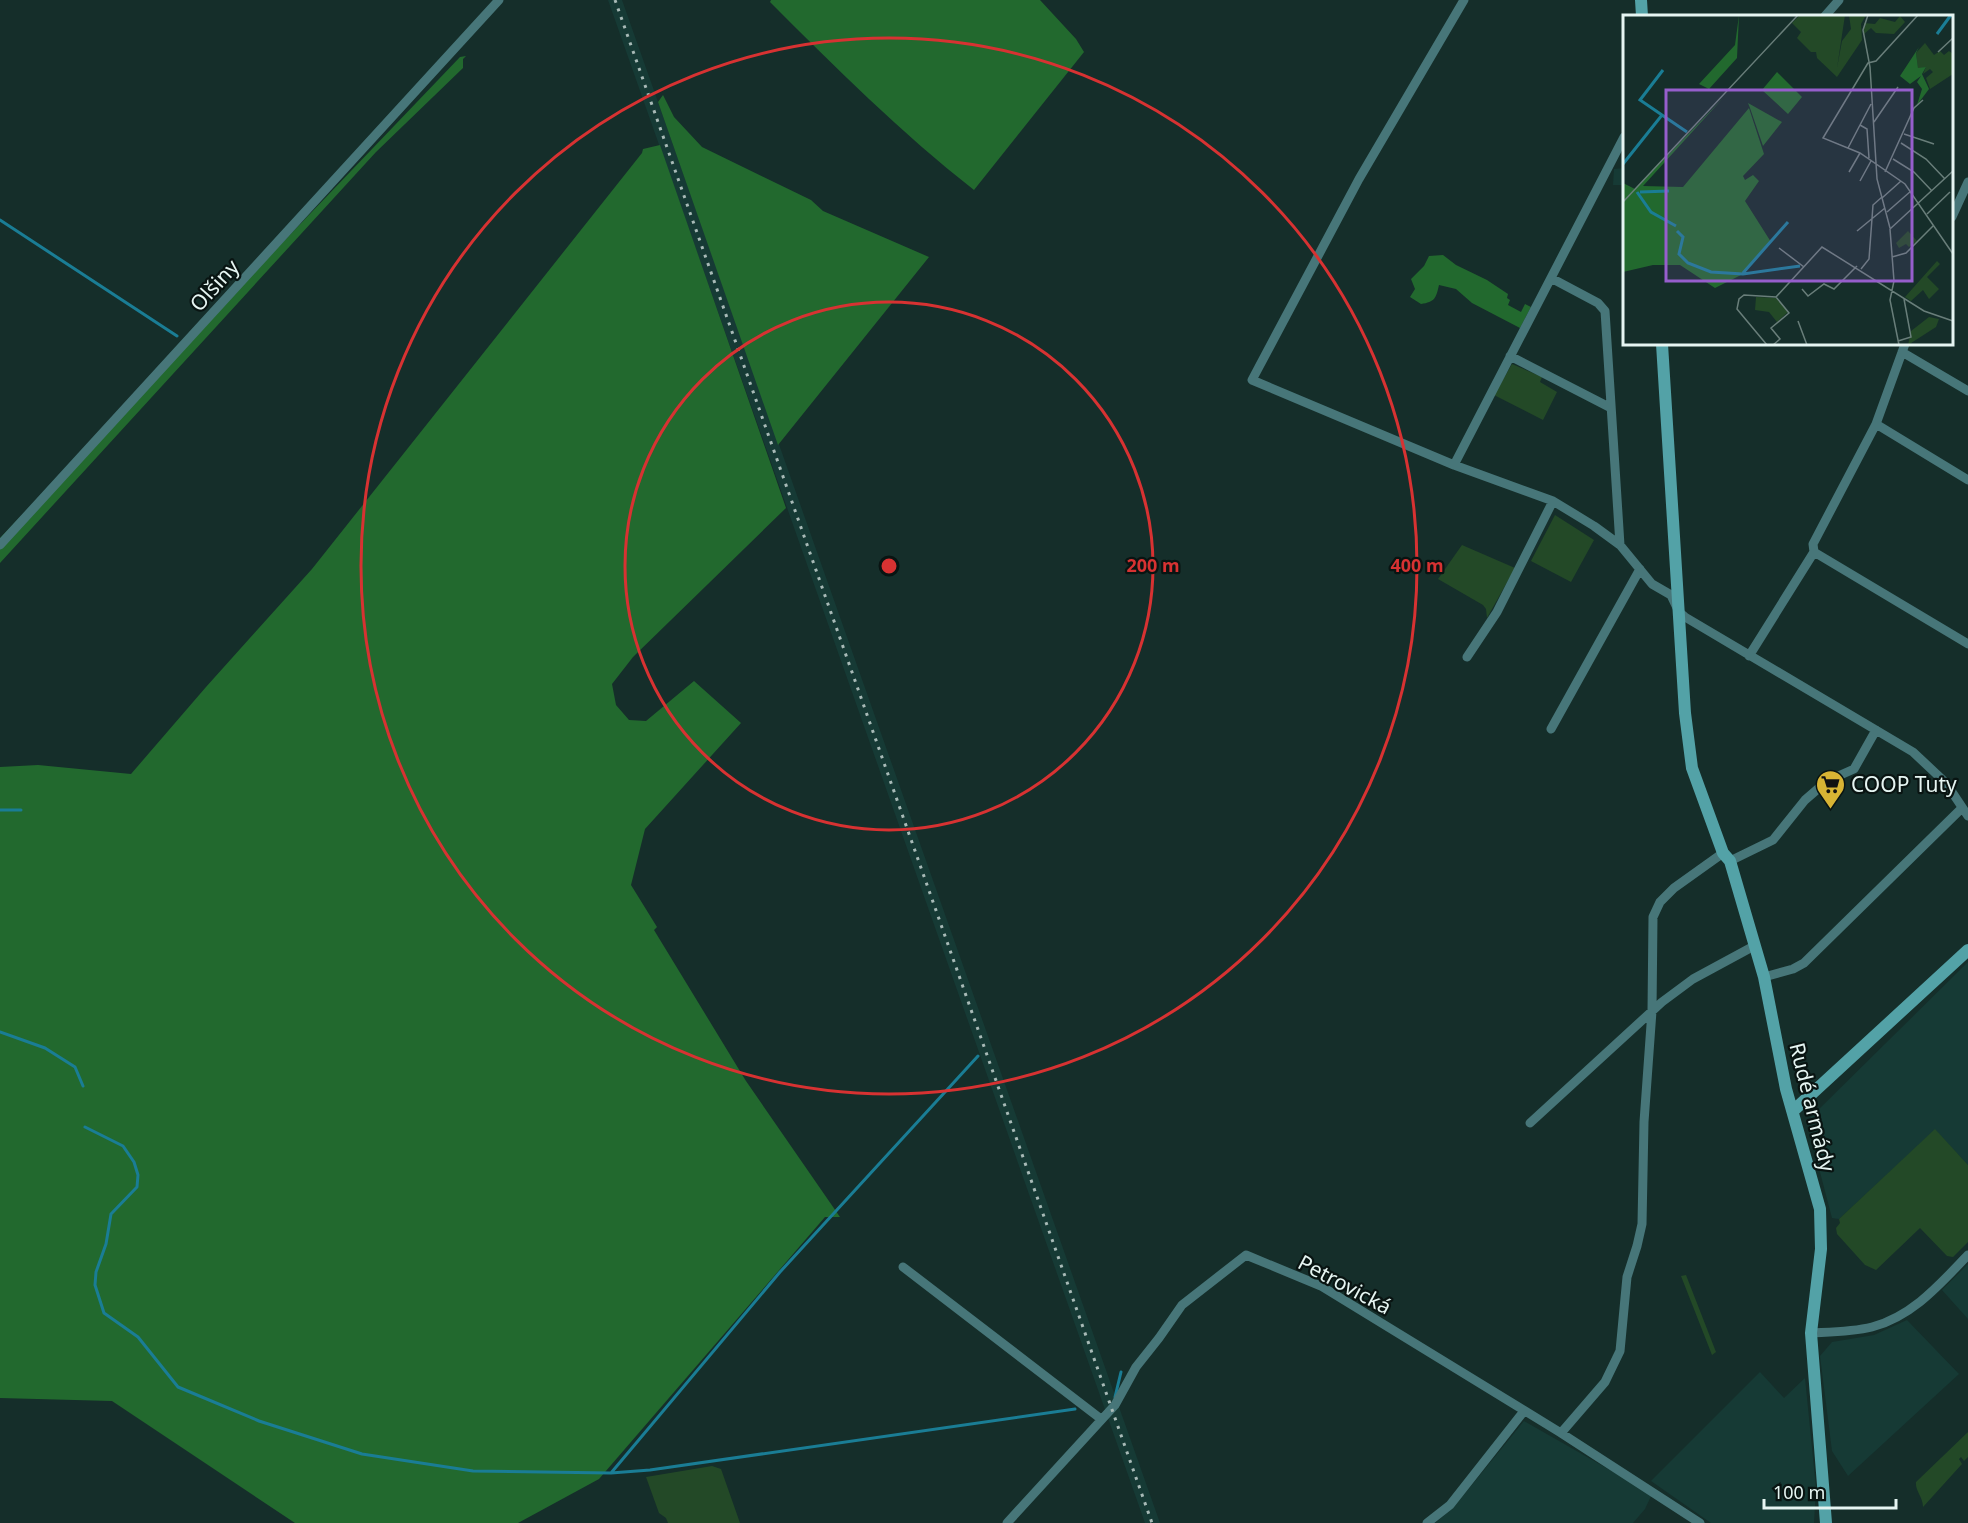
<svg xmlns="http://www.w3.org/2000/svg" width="1968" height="1523" font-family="'Noto Sans',sans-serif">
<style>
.built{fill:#163a35}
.green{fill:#234927}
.forest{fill:#22692e}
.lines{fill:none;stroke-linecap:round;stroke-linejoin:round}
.stream{stroke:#1a7d95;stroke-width:3}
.street{stroke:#477679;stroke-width:9}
.secondary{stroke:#53a2a7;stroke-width:12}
.rail{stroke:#a8bab7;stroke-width:3;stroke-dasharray:3 6;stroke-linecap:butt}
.ring{fill:none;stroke:#d73232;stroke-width:3}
.labels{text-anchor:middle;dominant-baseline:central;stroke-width:4.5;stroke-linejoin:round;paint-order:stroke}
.street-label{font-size:21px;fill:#e6f5f2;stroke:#091412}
.poi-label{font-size:21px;fill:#e6f5f2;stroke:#091412;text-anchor:start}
.inset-river{fill:none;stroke:#1a7d95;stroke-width:3}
.inset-road{fill:none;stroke:#697e7a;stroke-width:1.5}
.view{fill:#965ecc;fill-opacity:0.15;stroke:#965ecc;stroke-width:3}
.inset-edge{fill:none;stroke:#e6f5f2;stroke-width:3}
.centre{fill:#d73232;stroke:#091412;stroke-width:3}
.ring-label{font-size:18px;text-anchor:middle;font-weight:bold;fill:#d73232;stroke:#091412;stroke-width:4.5;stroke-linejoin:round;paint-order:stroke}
</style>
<rect width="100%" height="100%" fill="#152e2a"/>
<!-- built -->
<path class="built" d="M608 0H622L1160 1523H1145Z
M1624 168V185H1613L1614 169Z
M1968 962V1165L1935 1130 1839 1219 1832 1218 1808 1126 1811 1117Z
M1968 1264V1319L1942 1290Z
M1907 1320 1959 1374 1848 1476 1832 1451 1820 1356 1832 1342 1874 1335Z
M1760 1372 1784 1398 1805 1378 1816 1488 1814 1523H1711L1651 1481Z
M1524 1421 1652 1494 1645 1509 1633 1523H1435L1453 1508Z"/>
<!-- green -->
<path class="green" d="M1512 364 1542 377 1540 382 1557 392 1543 420 1494 395Z
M1555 515 1594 540 1571 582 1531 561Z
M1462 545 1515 568 1487 618 1486 609 1483 605 1438 579Z
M1935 1129 1968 1165V1242L1953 1257 1947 1256 1920 1228 1876 1270 1865 1265 1837 1234 1836 1228 1840 1223 1839 1219Z
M1686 1275 1716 1352 1712 1355 1681 1276Z
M1968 1432V1457L1964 1461 1961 1457 1959 1459 1962 1464 1923 1507C1923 1497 1915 1491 1916 1482Z
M712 1466 721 1469 740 1523H668L666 1518 659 1513 646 1477Z"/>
<!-- forest -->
<path class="forest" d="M771 0H1040L1076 39 1084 52 974 190C901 133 835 67 770 2Z
M466 56 463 59V68L376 152 0 563V538L460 57Z
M663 95 674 117 702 147 811 200 823 211 929 257 778 445 658 102Z
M660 145 786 508 633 657 612 684 616 705 629 720 646 721 694 681 741 723 645 829 631 885 657 927 654 930 746 1081 840 1217H825L599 1479 518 1523H295L112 1401 0 1398V767L38 765 131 774 206 687 312 569 642 153 643 149Z
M1443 255 1456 265 1487 280 1508 294 1507 298 1510 300 1508 305 1521 312 1525 304 1531 307 1520 328 1472 303 1456 289 1439 285C1436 298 1435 302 1421 304L1410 297 1415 289 1411 279 1424 266 1429 256Z"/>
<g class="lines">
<!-- stream -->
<path class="stream" d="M0 220 177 336
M0 810H21
M0 1032 45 1048 75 1067 83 1086
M85 1127 123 1146 134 1162 138 1175 137 1187 111 1214 106 1244 96 1272 95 1285 104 1313 138 1337 178 1387 259 1421 362 1454 473 1471 611 1473 650 1470 1075 1409
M1115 1397 1121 1372
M611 1473 780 1272 978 1056"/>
<!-- street -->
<path class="street" d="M1464 0 1359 179 1252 380 1454 465 1553 501 1594 526 1620 545 1652 584 1671 595 1679 612 1685 617 1913 752 1946 783 1968 816
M1825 16 1839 0
M1952 217 1968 182
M1551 278 1598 303 1605 311 1620 545
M1902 352 1968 391
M1510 356 1611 408
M1876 424 1968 480
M1454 465 1624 137
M0 545 499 0
M1814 552 1968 644
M1749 656 1814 552 1813 544 1876 424 1905 344
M1467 657 1497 612 1553 501
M1551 729 1640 569
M1730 861 1773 840 1805 800 1827 781 1854 769 1876 730
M1764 977 1793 969 1804 963 1962 808
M1530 1123 1662 1002 1693 979 1754 946
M903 1267 1101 1419
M1811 1333C1831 1332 1852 1332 1872 1327 1913 1316 1940 1284 1968 1255
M1561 1433 1605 1382 1620 1351 1627 1277 1637 1246 1642 1224 1644 1122 1652 1011 1653 917 1660 902 1674 888 1723 853
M1007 1523 1115 1405 1136 1367 1159 1338 1182 1305 1246 1255 1321 1286 1561 1433 1700 1523
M1427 1523 1450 1505 1524 1411"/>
<!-- secondary -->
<path class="secondary" d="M1641 0 1642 16
M1662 344 1685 713 1692 768 1723 853 1730 861 1764 977 1786 1089 1820 1209 1821 1249 1811 1333 1826 1523
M1793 1111 1968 950"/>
<!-- rail -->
<path class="rail" d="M615 0 1152 1523"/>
</g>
<!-- distance rings -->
<g class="ring">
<circle cx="889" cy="566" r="264"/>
<circle cx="889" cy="566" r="528"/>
</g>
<!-- icons -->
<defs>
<symbol id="supermarket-pin" viewBox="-11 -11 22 30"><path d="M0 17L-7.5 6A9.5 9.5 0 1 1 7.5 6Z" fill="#d8b434" stroke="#091412"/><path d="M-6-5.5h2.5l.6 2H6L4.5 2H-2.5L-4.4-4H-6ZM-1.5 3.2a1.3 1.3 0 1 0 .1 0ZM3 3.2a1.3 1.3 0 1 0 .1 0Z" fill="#111"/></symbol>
</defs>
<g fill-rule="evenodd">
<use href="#supermarket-pin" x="1814" y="768" width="33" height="45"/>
</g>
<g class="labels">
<!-- street labels -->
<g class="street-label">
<text transform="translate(214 285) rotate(-48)">Olšiny</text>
<text transform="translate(1813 1107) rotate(76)">Rudé armády</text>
<text transform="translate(1345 1284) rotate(28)">Petrovická</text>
</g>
<!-- poi labels -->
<g class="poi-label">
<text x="1851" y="784">COOP Tuty</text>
</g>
</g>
<!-- overview -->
<g transform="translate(1623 15)">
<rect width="330" height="330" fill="#152e2a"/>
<path d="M177 0H222L214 53 219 26 228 14 226 0H243L238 9 239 25 214 62 194 43 193 37H188L174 23 178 17 169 8ZM277 1 282 7 271 19 253 18 248 13 241 19V8L252 9 257 3 272 7ZM302 28 311 40 317 36 321 40 326 36 330 39V59L307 74 303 63 310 57 307 54 300 59 303 52 295 54 293 38ZM285 216 294 226 286 232 283 229 276 233 273 228ZM314 246 317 249 304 262 316 274 306 284 300 275 288 286 282 282ZM133 282 153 283 165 297 154 307 146 297 132 295ZM306 302 316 304 313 312 285 330 288 316Z" fill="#234927"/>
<path d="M116 0 114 43 86 74 76 69 112 30ZM296 32 293 38 295 53 303 52 299 59 306 74 294 90 299 74 294 67 298 61 287 69 277 61ZM154 57 179 82 165 99 139 75ZM101 82 20 171 60 172 126 93 141 139 120 161 122 165 130 160 136 166 122 186 148 227 118 260 92 273 57 250H30L0 257V168L12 174ZM125 88 159 107 140 131 127 93Z" fill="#22692e"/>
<path class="inset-river" d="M314 19 328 0M39 100 17 85 40 55M0 149 39 100 64 117M14 177 28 197 53 211M17 177 46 176M54 216 60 222 56 239 65 248 88 257 120 259 177 251M120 258 165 207"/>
<path class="inset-road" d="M245 0 240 15 247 52 254 164 267 213M295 0 253 46 245 48 200 123 237 138 282 169 330 239M315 37 330 23M251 107 275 72M237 110 244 114 246 143M281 119 311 129M278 128 303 144 322 164M225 133 248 89M270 144 291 157 309 176M226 157 237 138M262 157 291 93 300 85M237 166 248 146M259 183 278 166M0 187 175 0M264 197 288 176M304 199 327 177M234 216 262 193M156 233 181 252M269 242 283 238 311 210M238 254 246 244 250 190 259 182M179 274 185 281 201 269 211 274 234 251M175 306 184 330M275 326 288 322 281 284M144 330 114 294 116 284 121 280 153 282 199 232 301 296 330 306M150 330 157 324 148 313 166 298 153 282M276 330 267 285 271 266 267 214 330 156"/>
<path class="view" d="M43 75H289V266H43Z"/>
<rect width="330" height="330" class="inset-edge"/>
</g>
<circle cx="889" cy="566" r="9" class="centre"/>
<g class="ring-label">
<text x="1153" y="572">200 m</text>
<text x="1417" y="572">400 m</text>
</g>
<!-- scale -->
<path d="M1764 1499v9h132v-9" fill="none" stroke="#e6f5f2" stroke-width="3"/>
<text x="1773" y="1499" font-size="18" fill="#e6f5f2" stroke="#091412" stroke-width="4.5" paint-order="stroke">100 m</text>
</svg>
